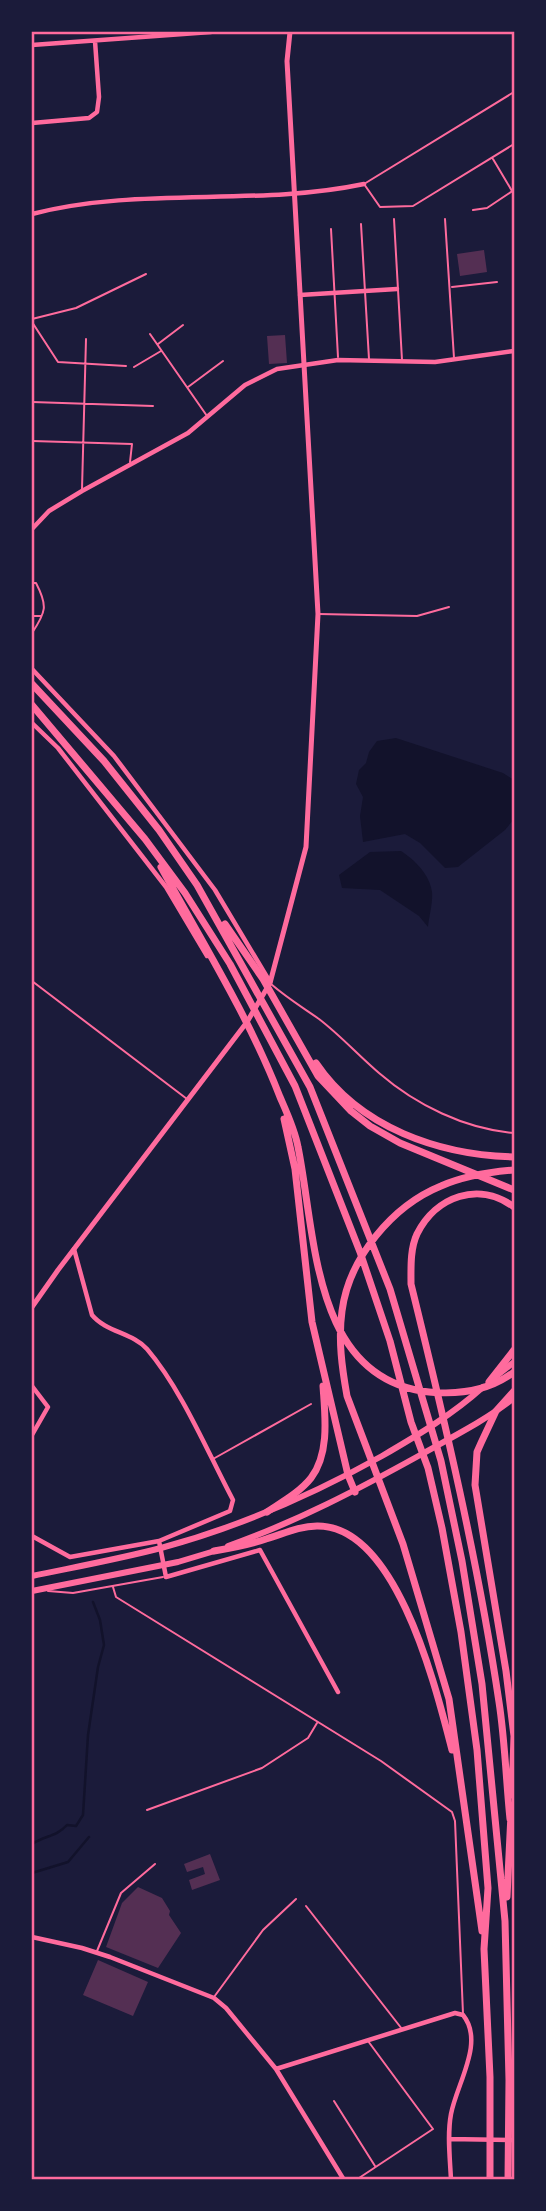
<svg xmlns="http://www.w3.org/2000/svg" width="546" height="2211" font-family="Overpass,sans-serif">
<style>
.water{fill:#12122b}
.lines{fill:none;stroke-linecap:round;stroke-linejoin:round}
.stream{stroke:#12122b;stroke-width:2.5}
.building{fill:#542f53}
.service{stroke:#ff6b9d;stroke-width:2}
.minor{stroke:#ff6b9d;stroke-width:4.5}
.tertiary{stroke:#ff6b9d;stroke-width:5}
.secondary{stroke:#ff6b9d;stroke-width:6}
.motorway{stroke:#ff6b9d;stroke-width:7}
.neatline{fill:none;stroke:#ff6b9d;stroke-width:2.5}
</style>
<rect width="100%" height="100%" fill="#1b1b3a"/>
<!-- water -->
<path class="water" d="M396 738 503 773 514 780V819L505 830 458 867 445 868 420 843 405 834 363 842 360 816 363 797 356 784 359 770 366 763 369 752 377 741Z
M401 851C415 860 430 875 432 892 433 903 429 916 428 927L419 916 380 890 342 888 339 875 370 852Z"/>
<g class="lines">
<!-- stream -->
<path class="stream" d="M32 1844C46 1835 56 1837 67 1825L76 1826 83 1815 88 1735 98 1667 104 1645 100 1620 93 1602
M32 1873 68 1862 89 1837"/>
</g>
<!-- building -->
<path class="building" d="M484 250 487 272 460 276 457 254Z
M285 335 287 363 269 364 267 336Z
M210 1854 220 1880 192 1890 189 1880 205 1874 203 1867 187 1872 184 1864Z
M138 1887 162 1898 170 1911 169 1915 181 1933 158 1968 106 1947 122 1903Z
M98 1960 148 1982 133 2016 83 1995Z"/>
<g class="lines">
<!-- service -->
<path class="service" d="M514 92 364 184 380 207 413 206 514 144
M493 159 512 191
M473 210 487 208 514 190
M394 219 402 360
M445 219 454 358
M361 224 369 359
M331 229 338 357
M452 287 497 282
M32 319 76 308 146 274
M32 322 58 362 126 366
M150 334 207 416
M158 344 183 325
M134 367 161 351
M188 387 223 361
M32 402 153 406
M32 441 132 444 130 462
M82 489 86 339
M32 583H36C48 606 46 612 32 633
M319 614 417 616 449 607
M32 616H41
M32 981 187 1099
M271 984C287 998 302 1007 319 1019 340 1035 358 1055 379 1073 416 1105 465 1129 514 1133
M213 1459 311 1404
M113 1587 116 1597 381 1761 452 1812 455 1821 463 2014
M48 1591 73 1593 163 1577
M147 1810 262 1768 308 1738 317 1723
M306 1906 402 2029
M97 1951 121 1893 155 1864
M214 1997 263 1930 296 1899
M334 2101 375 2166
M356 2180 433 2129 368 2041"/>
<!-- minor -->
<path class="minor" d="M32 45 211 32
M32 123 89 118 97 112 99 97 95 41
M32 214C140 186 255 207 364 184
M300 295 397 289
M32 529 49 511 82 491 188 433 245 385 277 369 338 360 435 362 514 351
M32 669 114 756 215 890 270 982
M32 723 58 748 166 887 207 956
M74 1249 92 1315C106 1332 133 1333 147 1349 182 1390 208 1453 233 1500L230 1511 159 1541 166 1577 260 1550 338 1692
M32 1386 48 1407 32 1435
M32 1536 70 1557 159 1541
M32 1937 82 1948 110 1957 214 1998 226 2008 276 2069 344 2180
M276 2069 455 2013 463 2015C485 2042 457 2083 451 2114 447 2135 450 2158 451 2180
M449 2139 514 2140"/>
<!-- tertiary -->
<path class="tertiary" d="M32 1307 58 1270 247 1022 270 983 306 847 318 614 287 61 290 32"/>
<!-- secondary -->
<path class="secondary" d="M494 1378 514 1362
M228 1546C296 1522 359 1489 422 1454 454 1436 486 1420 514 1398
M32 1576C75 1567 119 1559 161 1548 239 1527 312 1495 382 1456 418 1435 452 1415 483 1387
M32 1591 178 1562 218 1550"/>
<!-- motorway -->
<path class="motorway" d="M32 684 104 761 159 830 197 885 310 1087 390 1289 441 1461 462 1561 482 1684 505 1921 509 2080 508 2180
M32 705 145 839 185 893 230 964 295 1086 360 1252 390 1341 411 1422 428 1468 442 1528 461 1632 477 1750 488 1888 484 1949 490 2077V2180
M161 867C202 942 249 1017 280 1097 287 1113 295 1130 298 1147 316 1235 312 1379 429 1392 459 1395 490 1390 514 1372
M225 924 263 979 318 1076 351 1111 370 1126 400 1143 514 1190
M316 1063C360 1128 439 1155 514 1157
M284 1119 295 1169 312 1322 348 1475 355 1492
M489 1382 514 1350
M267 1512C282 1502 300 1492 311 1478 330 1453 325 1415 323 1386
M214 1551C232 1548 249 1545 266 1539 283 1534 299 1526 317 1526 397 1525 436 1689 452 1750
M512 1795 514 1736 506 1671 475 1485 477 1452 481 1443 496 1411 514 1391
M510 1819C506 1780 505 1741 499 1702 478 1561 445 1422 411 1284 411 1268 410 1249 417 1234 436 1196 479 1181 514 1207
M507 1897 511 1814
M482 1931 449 1699 403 1544 347 1396C342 1368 338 1340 342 1311 349 1258 392 1206 441 1186 464 1176 490 1172 514 1170"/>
</g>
<!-- border -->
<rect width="546" height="2211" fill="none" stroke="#1b1b3a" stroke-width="66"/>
<rect x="33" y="33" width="480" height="2145" class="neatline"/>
</svg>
